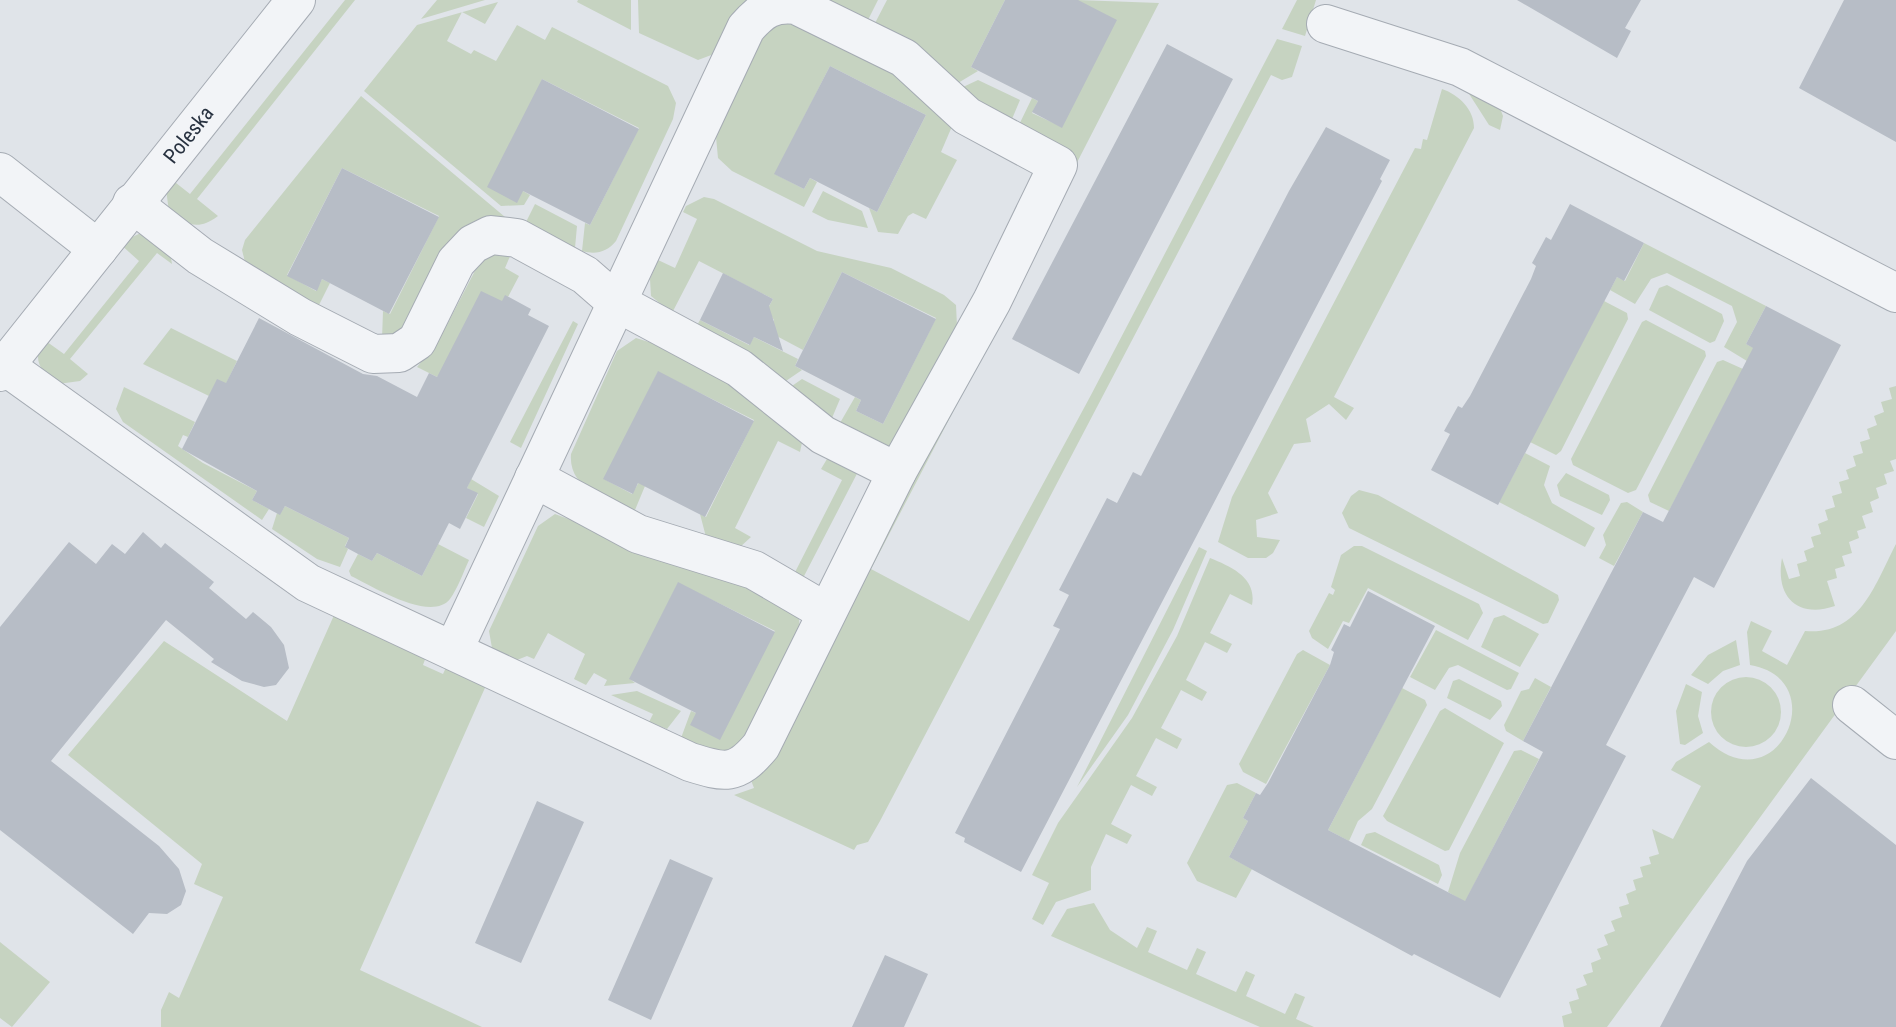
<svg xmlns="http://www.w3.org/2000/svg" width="1896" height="1027" font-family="'Roboto Condensed',sans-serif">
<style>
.green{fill:#c6d3c1}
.building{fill:#b7bdc6}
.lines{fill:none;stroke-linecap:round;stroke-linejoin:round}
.minor-casing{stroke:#a5abb3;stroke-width:40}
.minor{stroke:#f2f4f7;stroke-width:38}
.labels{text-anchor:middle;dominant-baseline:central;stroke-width:5;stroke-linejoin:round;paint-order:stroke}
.street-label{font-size:21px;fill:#283240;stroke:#eff3f6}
</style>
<rect width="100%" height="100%" fill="#e0e4e9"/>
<!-- green -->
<path class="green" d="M345 0H355L197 199 218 216C198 231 187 225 169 212L166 189 171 179 190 194Z
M437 0H485L421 19Z
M578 0H631V30L577 2Z
M638 0H749L714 54 698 60 639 33Z
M824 0H878L867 22Z
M887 0H1005L971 67 978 71 958 83 874 25Z
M1078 0 1159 3 978 355 967 385 871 569 969 621 1091 395 1277 39 1302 46 1292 77 1282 80 1271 75 880 821 868 842 857 845 854 850 734 795 754 788 749 775 1073 159 1016 131 1032 98 1038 101 1032 113 1062 127Z
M1297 0H1316L1305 36 1282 29Z
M498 2 485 24 462 12 447 41 471 54 474 50 496 61 517 25 545 40 552 27 668 86 676 103 673 119 616 241C607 252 596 255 582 251L585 223 590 225 639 128 542 79 523 191 530 195 524 205 501 206 364 91 417 25Z
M777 23H794L896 74 953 124 941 152 957 160 926 219 913 213 908 216 898 234 878 232 869 208 877 212 926 115 830 66 775 174 804 189 810 178 817 182 804 207 732 171 718 158 716 137 764 33Z
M978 80 1020 100 1012 119 984 105 963 87Z
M1464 86 1500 108 1503 116 1500 130 1489 125Z
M1442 89C1459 95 1474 109 1474 128L1334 397 1354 408 1346 420 1329 404 1306 419 1311 442 1294 444 1268 493 1278 513 1256 520 1257 537 1280 540 1273 553 1266 558H1248L1218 542 1232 497 1415 148 1421 149 1423 139 1427 140Z
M361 96 505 217 400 334 382 339 383 311 390 314 439 216 342 168 287 275 316 291 322 279 330 283 318 307 246 266 242 250 245 240Z
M823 191 862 211 868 228 828 220 812 212Z
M704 197 714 199 817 251 891 268 944 295 956 305 957 326 894 450 840 423 855 397 861 400 856 411 883 424 936 318 842 272 803 350 771 333 769 330 774 320 767 310 773 299 699 261 672 313 651 296 650 279 658 260 675 268 697 219 683 212 686 206Z
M535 204 577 226 575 248 526 222Z
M141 233 170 252 172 264 157 253 70 359 88 374 80 381 58 384C40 371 32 361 43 339L64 354 139 261 119 243Z
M1644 243 1766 306 1746 344 1754 348 1747 361 1724 347 1737 322 1732 306 1667 273 1651 279 1635 304 1610 290 1617 277 1625 281Z
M511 254 505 268 519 276 508 297 437 377 417 367 438 342 478 265 488 255Z
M1667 285 1722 314 1724 321 1715 341 1710 343 1649 310 1659 288Z
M1604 301 1627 313 1628 319 1561 451 1556 455 1530 442Z
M700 320 749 345 754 337 798 359 795 366 802 370 783 383 696 327Z
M1646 320 1705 351 1706 356 1636 490 1628 493 1573 465 1571 459 1642 322Z
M573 321 578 324 521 448 510 442Z
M171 328 237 361 226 384 209 396 143 364Z
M636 338 697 357 803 438 800 452 778 441 735 528 751 537 739 548 706 537 700 514 706 517 754 420 658 372 604 479 632 494 639 482 645 486 635 510C607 497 568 490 571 454L617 351Z
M1723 360 1743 369 1669 511 1650 502 1648 495 1717 362Z
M802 379 840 399 832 418 789 388Z
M1896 386V459L1890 461 1894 471 1884 474 1887 484 1876 488 1879 498 1870 502 1873 512 1862 516 1866 528 1857 531 1859 538 1849 542 1852 553 1842 556 1845 566 1835 569 1837 578 1827 581 1835 606C1797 619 1775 596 1782 558L1789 579 1800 576 1797 564 1807 561 1804 551 1814 547 1811 537 1821 534 1818 524 1828 520 1825 510 1835 507 1832 496 1842 493 1839 482 1849 479 1846 470 1856 466 1853 456 1863 453 1860 442 1870 439 1867 429 1877 425 1874 416 1884 412 1881 402 1892 399 1889 388Z
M124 387 195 422 188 437 183 435 178 446 203 463 257 491 252 500 269 509 262 520 123 422 116 409Z
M1525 453 1550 466 1544 485 1552 503 1595 528 1585 547 1499 502Z
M830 454 862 464 802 580 790 582 842 480 821 469Z
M1566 473 1609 495 1610 500 1602 515 1560 496 1557 485Z
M471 479 499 496 484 527 466 518 478 494 467 488Z
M1359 490 1378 495 1558 595 1559 600 1548 623 1543 624 1349 528 1342 513 1351 496Z
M1627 502 1643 512 1614 566 1599 558 1606 545 1603 535 1621 503Z
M285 506 349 538 345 546 348 549 340 567 317 559 272 529 277 513 280 514Z
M555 514 738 582 799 618 800 631 738 749 718 754 681 738 691 711 696 713 775 631 678 583 630 679 635 683 604 686 607 680 594 673 586 685 574 679 585 654 548 633 534 659 527 656 517 660 492 648 489 631 538 526Z
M438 544 469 560C463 573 458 588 450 599 431 623 372 586 351 576L349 571 358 554 372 561 377 553 422 576Z
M1896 544V631L1607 1027H1564L1562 1016 1572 1013 1569 1002 1579 999 1576 989 1587 985 1583 975 1593 972 1591 963 1601 959 1597 949 1608 945 1604 935 1615 931 1611 921 1622 917 1619 907 1629 904 1626 894 1636 890 1633 880 1643 877 1640 867 1651 864 1649 857 1659 854 1652 829 1673 839 1701 786 1671 770 1676 762 1709 742C1778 805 1834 679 1750 665L1747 632 1751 621 1772 631 1762 651 1787 665 1805 631C1860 636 1875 584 1896 544Z
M1354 546H1362L1479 604 1483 613 1468 640 1368 588 1349 623 1343 621 1328 649 1312 638 1309 631 1329 593 1333 595 1335 590 1331 587 1341 555Z
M1199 547 1207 551 1173 630 1128 715 1077 787Z
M1210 558C1232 567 1257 578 1252 605L1230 594 1210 633 1232 644 1227 653 1205 642 1186 680 1207 692 1202 701 1181 690 1161 728 1182 739 1177 749 1156 738 1136 776 1157 787 1152 796 1131 785 1111 824 1132 835 1127 844 1106 834 1091 867V890L1056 902 1043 925 1032 919 1049 883 1032 875 1058 823 1132 718 1177 636Z
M335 613 427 654 423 665 443 674 448 663 488 681 360 970 482 1027H161V1010L169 992 179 998 223 897 194 884 202 864 68 755 164 641 287 721Z
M1504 615 1539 634 1520 667 1481 647 1494 618Z
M1436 630 1519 673 1511 689 1507 690 1458 665 1449 668 1435 690 1410 677Z
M1736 640 1740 665 1723 671 1708 684 1691 675 1708 655Z
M1303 650 1330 665 1266 784 1243 772 1239 764 1297 654Z
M1711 712a35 35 0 1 1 70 0a35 35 0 1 1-70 0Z
M1535 678 1551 687 1523 741 1506 731 1504 725 1521 691 1529 689Z
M1459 679 1501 701 1502 706 1490 720 1447 698 1453 681Z
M1686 684 1702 692 1698 716 1703 733 1685 745 1680 744 1676 711Z
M1402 688 1425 700 1427 705 1372 809 1358 821 1349 841 1328 830Z
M637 691 681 711 667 729 649 722 653 714 611 695Z
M1445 708 1504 743 1449 850 1445 851 1387 821 1383 816 1440 711Z
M1521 750 1539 759 1465 902 1448 892 1460 853 1514 751Z
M1237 783 1256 793 1243 818 1248 821 1229 857 1252 869 1236 898 1197 881 1187 863 1227 785Z
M1375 832 1439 865 1442 875 1438 884 1361 845 1366 834Z
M1094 903 1110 930 1137 948 1147 927 1157 931 1148 952 1187 970 1197 948 1206 952 1196 974 1236 992 1246 971 1255 975 1246 996 1285 1014 1295 993 1305 997 1296 1019 1314 1027H1260L1051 936 1067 909Z
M0 942 50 982 12 1027 0 1018Z"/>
<!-- building -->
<path class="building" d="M1005 0H1078L1117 20 1062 128 1032 112 1038 101 971 67Z
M1517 0H1641L1625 28 1631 31 1617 58Z
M1844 0H1896V142L1799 88Z
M1167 44 1233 79 1079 374 1012 339Z
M830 66 926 115 877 212 810 178 804 189 774 174Z
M542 79 639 129 590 225 523 191 517 203 487 187Z
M1326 127 1390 160 1380 179 1382 181 1021 872 964 842 965 838 955 833 1060 629 1053 626 1069 595 1059 590 1107 498 1117 503 1133 472 1141 476 1289 191Z
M342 168 439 217 389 314 322 279 317 291 287 276Z
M1570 204 1644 243 1624 281 1617 277 1498 505 1431 470 1450 434 1444 431 1458 406 1462 408 1470 396 1531 279 1536 266 1532 263 1546 237 1551 240Z
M842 272 936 319 883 424 856 411 861 400 795 366Z
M723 273 773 299 769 306 783 351 754 337 750 345 700 320Z
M481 291 502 301 505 295 531 309 528 315 549 326 467 488 478 493 460 529 449 523 422 576 377 553 372 561 358 554 345 547 349 538 285 506 280 515 252 500 257 491 182 449 217 379 226 383 259 318 363 374 377 376 417 397 429 373 437 377Z
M1766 306 1841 345 1714 588 1694 577 1606 745 1626 756 1500 998 1414 954 1412 956 1229 857 1248 821 1243 818 1256 793 1260 795 1268 783 1330 665 1334 652 1331 650 1344 624 1350 627 1368 591 1435 626 1328 830 1465 901 1543 752 1523 741 1643 512 1663 522 1753 348 1746 344Z
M658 371 754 421 705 517 638 483 633 494 603 479Z
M143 532 161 548 165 543 214 582 209 588 246 619 253 612 271 627 284 645 289 668 276 685 264 687 242 681 211 662 214 659 166 620 51 761 159 846 179 869 186 891 181 905 167 914 149 913 133 934 0 830V627L69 542 96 564 112 544 125 554Z
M678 582 775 632 720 740 690 725 696 713 629 679Z
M1811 778 1896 845V1027H1660L1747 861Z
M537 801 584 822 521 963 475 943Z
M670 859 713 878 651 1020 608 1000Z
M885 955 928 974 904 1027H852Z"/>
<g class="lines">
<defs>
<g id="minor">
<path d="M1326 24 1460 67 1896 293"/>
<path d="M0 172 98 249"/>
<path d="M132 203 200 256 300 317 373 354 399 353 417 341 456 262 473 244 491 235 517 238 585 275 616 302 739 368 823 435 897 472"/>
<path d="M5 366 308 583 690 762C725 773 736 776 761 746L897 472 992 301 1058 165 967 116 904 58 796 5C772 2 761 11 746 28L453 651"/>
<path id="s1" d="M0 372 296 0"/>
<path d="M534 478 638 534 754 570 826 612"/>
<path d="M1852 705 1896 740"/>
</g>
</defs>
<!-- minor casing -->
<use href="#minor" class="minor-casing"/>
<!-- minor -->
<use href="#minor" class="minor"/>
</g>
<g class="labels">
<!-- street labels -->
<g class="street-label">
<text stroke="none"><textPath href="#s1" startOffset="303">Poleska</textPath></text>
</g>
</g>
</svg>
